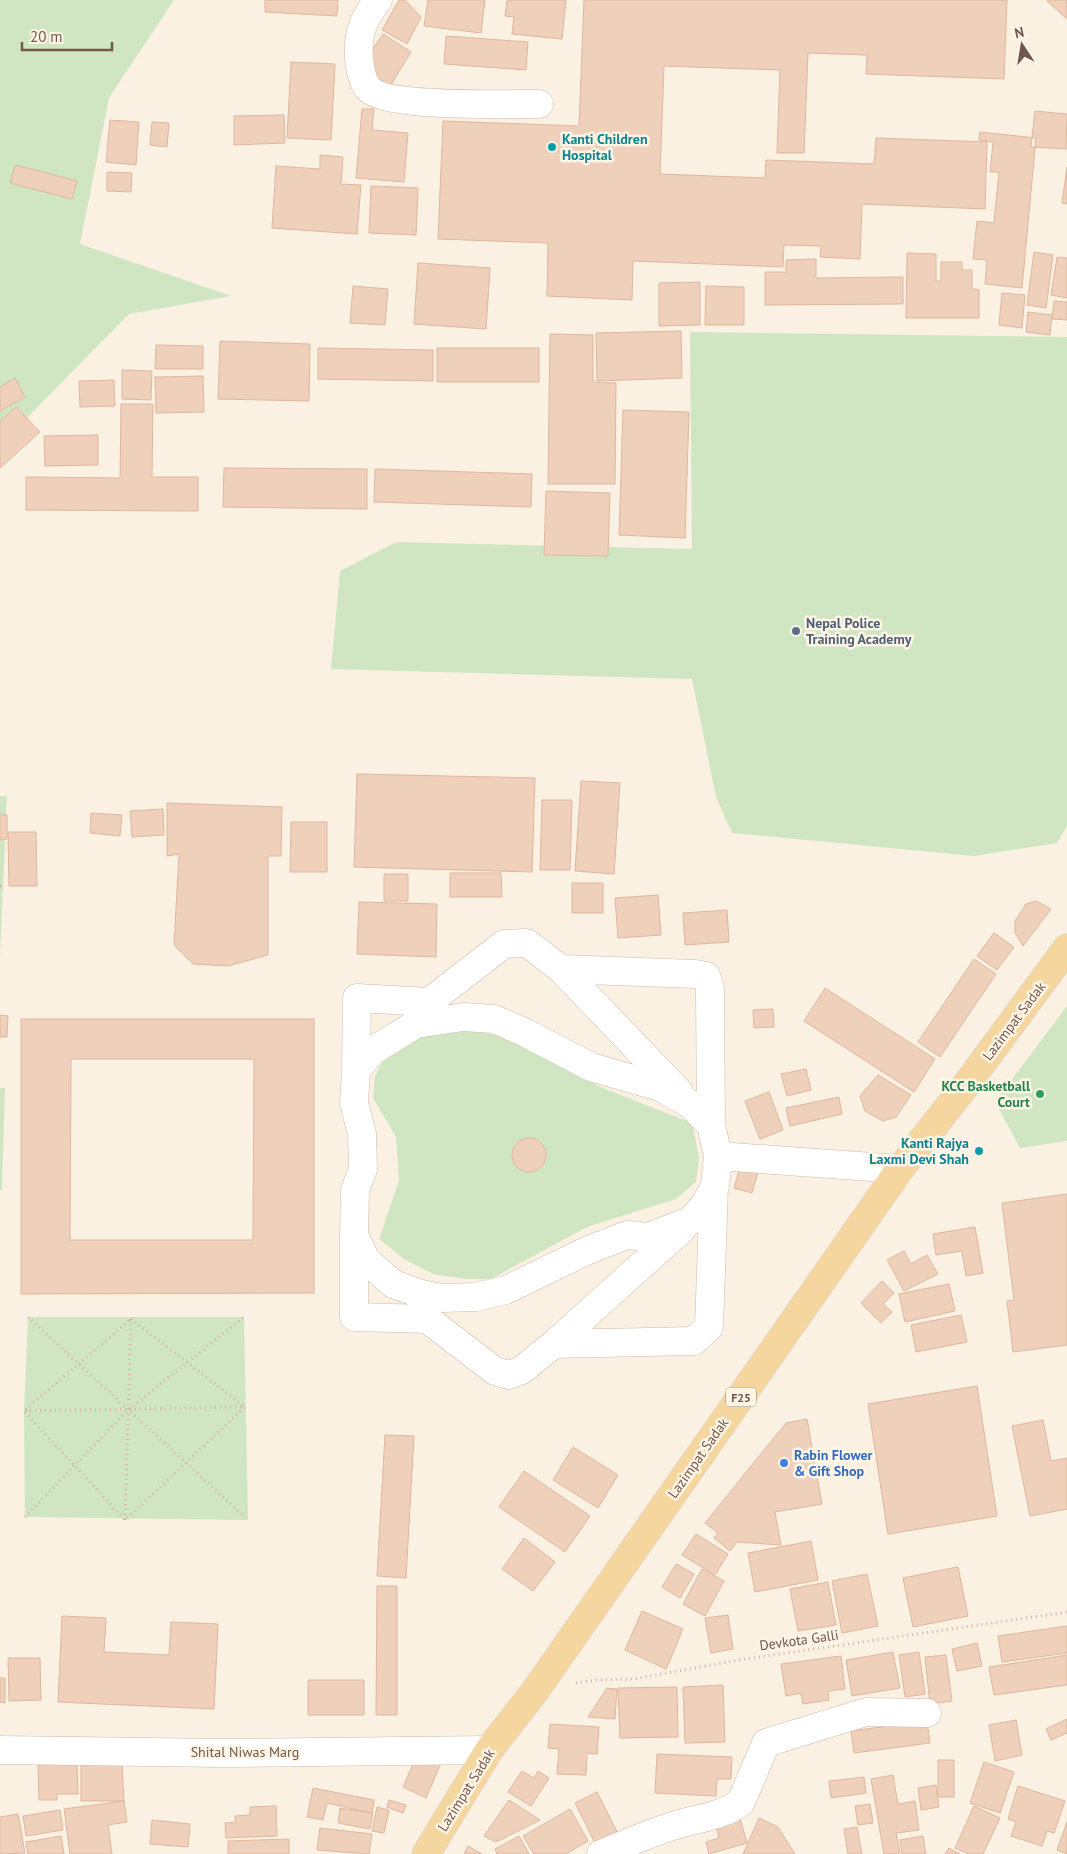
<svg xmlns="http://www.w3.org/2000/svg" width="1067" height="1854" font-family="'PT Sans',sans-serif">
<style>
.green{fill:#d0e6c2}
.building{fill:#eed0bb;stroke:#dfb79d;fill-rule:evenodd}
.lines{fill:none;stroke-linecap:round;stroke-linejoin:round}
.minor-casing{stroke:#cdbbac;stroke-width:29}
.major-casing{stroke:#d7d0cc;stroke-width:29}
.path{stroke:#d2b39f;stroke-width:3;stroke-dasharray:1 4;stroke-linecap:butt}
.minor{stroke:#fff;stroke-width:28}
.major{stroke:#f5d69e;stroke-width:28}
.culture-dot{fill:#0f9aa8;stroke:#fef5e7;stroke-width:2}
.service-dot{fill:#5c6f8a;stroke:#fef5e7;stroke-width:2}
.leisure-dot{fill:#2e9e5b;stroke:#fef5e7;stroke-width:2}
.shop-dot{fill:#3f7fe0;stroke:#fef5e7;stroke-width:2}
.labels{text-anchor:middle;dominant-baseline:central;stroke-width:5;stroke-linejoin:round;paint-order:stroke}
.shield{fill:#fef5e7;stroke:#9b8779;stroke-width:1}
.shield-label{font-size:12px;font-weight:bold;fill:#70584a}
.culture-label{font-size:14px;font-weight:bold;fill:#0d838f;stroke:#fef5e7;text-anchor:start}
.service-label{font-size:14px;font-weight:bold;fill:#4e5e75;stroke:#fef5e7;text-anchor:start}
.street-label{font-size:14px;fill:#70584a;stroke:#fef5e7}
.leisure-label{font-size:14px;font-weight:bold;fill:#27864d;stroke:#fef5e7;text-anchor:end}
.shop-label{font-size:14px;font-weight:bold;fill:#366cbe;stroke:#fef5e7;text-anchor:start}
</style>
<rect width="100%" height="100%" fill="#faf1e2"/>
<!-- green -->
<path class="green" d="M0 0H174L109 98 80 244 231 296 129 314 0 445Z
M690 332 1067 337V826L1057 843 974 856 732 833 716 797 692 679 331 669 340 571 396 542 692 549Z
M0 796H7L0 957Z
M1067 1006V1141L1020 1148 995 1102Z
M447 1028 497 1035 603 1088 692 1123 699 1157 696 1182 676 1199 587 1227 491 1279H465L433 1274 404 1259 379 1239 399 1180 396 1137 373 1098 375 1076 382 1062 407 1042Z
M0 1088H5L2 1190H0Z
M28 1317H244L248 1520 25 1517 24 1411Z"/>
<!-- building -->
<path class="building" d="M265 0H338L337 16 265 12Z
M399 0H405L421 17 407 44 382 30Z
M428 0H485L481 33 424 26Z
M507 0H566L562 39 512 34 514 17 505 16Z
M584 0H1007L1004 79 866 74 867 55 808 53 804 153H777L780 70 664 66 660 174 765 178 766 160 874 164 876 138 987 142 985 209 862 204 860 259 820 257 821 246 784 245 783 267 633 261 632 300 547 296 548 243 438 239 443 121 579 126Z
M1049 0H1067V19L1047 1Z
M383 34 411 52 389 88 366 73V59Z
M446 36 528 42 526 70 444 64Z
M291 62 335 64 331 140 287 138Z
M362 109H374L372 130 408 133 404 182 356 178Z
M1035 111 1067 114 1066 149 1031 147Z
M284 115 285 143 234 145V116Z
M110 120 139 122 136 165 106 162Z
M152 122 169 123 167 147 150 145Z
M980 132 1036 138 1022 288 985 284 987 260 973 259 977 221 994 223 999 172H990L993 142 979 140Z
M320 155 343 157 341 184 361 185 357 234 272 228 276 166 320 169Z
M15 165 77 181 72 199 10 183Z
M1067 167V204L1062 203Z
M107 172 132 173 131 192 107 191Z
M371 186 418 188 416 235 369 233Z
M1034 252 1053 255 1046 308 1027 305Z
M907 253 936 254V281H941V262H962V270H972V289L979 290V318H906Z
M1057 257 1067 258V298L1051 295Z
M816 259V278L903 277V304L765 305V272H786V260Z
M418 263 490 268 486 329 414 324Z
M700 282V325L659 326V283Z
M353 286 388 289 385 325 350 323Z
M706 286 744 287V325H705Z
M1002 293 1025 295 1022 328 999 325Z
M1054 301 1067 302V320L1052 319Z
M1028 312 1052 315 1050 335 1026 332Z
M681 331 682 378 597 381 596 333Z
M550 334 593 335V382L616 383 615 484H548Z
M220 341 310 344 309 401 218 399Z
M156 345 203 346V369H155Z
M318 348 433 350V381L318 379Z
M437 348H539V382H437Z
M122 370 152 371 151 400 122 399Z
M203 376 204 412 156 413 155 377Z
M15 378 25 397 0 411V387Z
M114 380 115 406 80 407 79 381Z
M121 404H153L152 477H198V511L26 510V477L120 478Z
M16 407 40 432 0 468V421Z
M623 410 689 412 685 538 619 535Z
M98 435V465L45 466 44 436Z
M224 468 367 469V509L223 507Z
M375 469 532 474 531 507 374 502Z
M546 491 610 493 608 556 544 555Z
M357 774 535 778 532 872 354 867Z
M581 781 620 783 614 874 575 871Z
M542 800H572L570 870H540Z
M167 803 282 807 281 856H268V955L228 966 193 964 174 945 179 854 167 856Z
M163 809 164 835 132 837 130 811Z
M91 813 122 815 120 836 90 833Z
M0 815H7V839L0 840Z
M291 822H327V872H290Z
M8 832H36L37 886H9Z
M450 873H501L502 897H450Z
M384 874H408V901H384Z
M572 883H603V913H572Z
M658 895 661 935 618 938 615 898Z
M1036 901 1051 909 1023 946 1015 933V921L1026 904Z
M359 902 437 904 436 957 357 954Z
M727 910 729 942 685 945 683 913Z
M994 933 1014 947 997 970 977 956Z
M974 959 996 974 940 1057 918 1042Z
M825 988 935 1059 914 1092 804 1021Z
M773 1009 774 1027 754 1028 753 1010Z
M0 1015 8 1016 7 1037H0Z
M21 1019H314V1293L21 1294ZM71 1059H254L253 1240H70Z
M806 1069 811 1090 787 1096 781 1074Z
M878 1075 911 1095 896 1117 883 1121 865 1111 860 1096Z
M769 1092 783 1130 760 1139 745 1101Z
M839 1097 842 1114 790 1126 786 1108Z
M512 1155a17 17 0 1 1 34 0a17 17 0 1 1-34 0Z
M740 1167 758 1172 752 1193 734 1188Z
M1067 1194V1345L1013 1352 1007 1301 1014 1300 1002 1203Z
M975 1227 983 1273 966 1276 962 1251 936 1255 933 1234Z
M904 1251 911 1264 927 1255 938 1274 904 1291 887 1260Z
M882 1281 894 1293 883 1304 892 1312 881 1323 861 1303Z
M949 1284 955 1311 905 1322 899 1294Z
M961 1315 967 1342 916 1352 911 1325Z
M977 1386 997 1516 888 1534 868 1404Z
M807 1419 822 1504 775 1512 781 1545 737 1542 730 1551 714 1538 718 1533 705 1523 786 1423Z
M1043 1420 1051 1461 1067 1458V1509L1030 1516 1012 1426Z
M385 1435 414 1436 406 1578 377 1576Z
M573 1447 618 1475 598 1508 553 1480Z
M524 1471 590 1516 565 1552 499 1507Z
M696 1534 728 1554 715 1575 682 1555Z
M524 1538 555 1562 533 1591 502 1569Z
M811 1541 818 1580 755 1592 748 1553Z
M676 1564 694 1574 680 1598 662 1587Z
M958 1567 968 1616 913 1627 903 1578Z
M702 1569 724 1581 705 1616 683 1604Z
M867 1574 878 1626 842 1633 832 1581Z
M828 1582 836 1625 798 1631 790 1589Z
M377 1586H397V1715H376Z
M642 1611 683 1629 666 1669 625 1650Z
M728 1615 733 1649 711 1653 705 1618Z
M62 1616 106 1618 104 1652 169 1655 171 1622 218 1624 214 1709 58 1702Z
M1067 1626V1653L1002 1662 998 1636Z
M977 1643 982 1666 957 1671 952 1649Z
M893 1652 900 1688 852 1696 846 1660Z
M919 1652 925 1694 905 1697 899 1655Z
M946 1655 952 1701 930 1704 925 1657Z
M1067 1655V1685L994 1695 989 1667Z
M841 1656 845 1689 828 1691 829 1700 803 1704 801 1693 786 1696 781 1664Z
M8 1658H40L41 1700 9 1701Z
M0 1678H5V1703L0 1702Z
M308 1680H364V1715H308Z
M723 1685 725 1742 685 1743 683 1687Z
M677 1687 678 1737 620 1738 618 1688Z
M607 1688 617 1689 615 1719 588 1717Z
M1067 1719V1733L1051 1740 1046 1729Z
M1016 1720 1022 1755 995 1761 989 1725Z
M927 1721 930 1743 854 1753 851 1731Z
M550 1724 599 1727 597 1754 587 1753 586 1775 557 1774 559 1749 548 1748Z
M418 1753 441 1763 426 1798 403 1787Z
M657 1754 732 1757 731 1779H717L716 1796 655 1793Z
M938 1760H954V1797H938Z
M984 1762 1014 1772 1000 1813 970 1803Z
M77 1764 78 1794H57V1800H39L38 1765Z
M122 1764 124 1801H81V1765Z
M522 1771 534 1778 538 1771 549 1778 531 1806 508 1792Z
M893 1775 898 1804 915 1801 919 1830 896 1833 900 1853 884 1854 871 1779Z
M864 1777 866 1793 831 1798 829 1781Z
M936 1785 939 1807 921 1810 918 1788Z
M1018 1786 1065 1801 1054 1833 1047 1831 1042 1846 1011 1836 1016 1822 1008 1819Z
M313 1788 374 1800 372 1813 327 1803 323 1820 307 1817Z
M597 1792 618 1834 596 1845 575 1803Z
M389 1800 406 1805 403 1813 387 1807Z
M509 1800 540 1820 496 1842 484 1836Z
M124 1801 127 1822 108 1825 112 1854H70L64 1809Z
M870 1804 873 1823 858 1825 855 1806Z
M276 1806 277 1836 226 1838 225 1823 236 1822 235 1816 250 1815V1807Z
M974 1806 1000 1818 983 1854H969L955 1848Z
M377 1807 389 1810 384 1833 372 1831Z
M340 1808 373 1813 370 1829 338 1823Z
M570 1809 588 1841 566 1854H534L523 1836Z
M60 1810 63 1830 26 1836 23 1816Z
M18 1814 25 1853 0 1854V1817Z
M739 1815 747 1843 709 1854 706 1842 719 1838 715 1821Z
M759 1818 778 1827 795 1854H743Z
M152 1820 190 1824 188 1847 150 1844Z
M1067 1822V1854L1057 1850Z
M857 1827 862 1854H848L844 1829Z
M320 1828 372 1834 369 1854 317 1850Z
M61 1836 64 1854H28L26 1842Z
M519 1836 529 1854H497L495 1849Z
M923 1836 926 1854H902L900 1840Z
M289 1839V1854H228V1841Z
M468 1846 482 1854H464Z
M949 1848 960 1854H945Z"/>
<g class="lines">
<defs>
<path id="minor" d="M378 0C363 19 357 35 359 59 360 69 362 81 368 88 385 108 509 104 539 104
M561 969 695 974 706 976 710 988 711 1125
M463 1017 494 1019 526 1033 591 1067 660 1087 690 1104 711 1125 718 1156 715 1186 704 1206 690 1221 648 1237 627 1235 586 1251 506 1290 476 1297 442 1298 421 1294 393 1284 366 1260 354 1235 355 1190 363 1169 362 1134 354 1103 356 1071 372 1051 416 1024Z
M356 1071 357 998 429 1002 504 944 527 943 561 969 679 1092
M718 1156 900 1169
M354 1237V1317L427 1319 495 1371 509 1375 522 1370 554 1344 682 1229
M554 1344 694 1341 709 1327 714 1187
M0 1750 223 1753 489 1750
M601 1854C623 1845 645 1835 667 1828 691 1819 720 1818 741 1802L766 1743 866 1712 927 1713"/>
<path id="major" d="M426 1854 489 1750 535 1691 900 1169 972 1077 1067 948"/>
</defs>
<!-- minor casing -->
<use href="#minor" class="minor-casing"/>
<!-- major casing -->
<use href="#major" class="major-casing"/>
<!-- path -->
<path class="path" d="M0 886H3
M28 1317 248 1520
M131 1319 245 1407 125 1520 24 1411Z
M25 1411 244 1407
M25 1517 128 1410 244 1317
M125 1520 131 1319
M576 1683 596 1680 634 1679 739 1660 1067 1612"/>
<!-- minor -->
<use href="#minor" class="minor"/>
<!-- major -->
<use href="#major" class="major"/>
</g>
<!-- markers -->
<g class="culture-dot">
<circle cx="552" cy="147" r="5"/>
<circle cx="979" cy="1151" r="5"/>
</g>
<circle class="service-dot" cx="796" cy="631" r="5"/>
<circle class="leisure-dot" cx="1040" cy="1094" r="5"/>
<circle class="shop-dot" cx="784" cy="1463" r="5"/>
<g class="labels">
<!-- shield labels -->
<rect class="shield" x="726" y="1387.5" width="30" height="19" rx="4"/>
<g class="shield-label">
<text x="741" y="1397">F25</text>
</g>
<!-- culture labels -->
<g class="culture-label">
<text x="562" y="139">Kanti Children<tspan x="562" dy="16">Hospital</tspan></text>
<text x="969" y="1143" text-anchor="end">Kanti Rajya<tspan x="969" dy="16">Laxmi Devi Shah</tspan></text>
</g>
<!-- service labels -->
<g class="service-label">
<text x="806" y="623">Nepal Police<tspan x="806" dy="16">Training Academy</tspan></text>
</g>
<!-- street labels -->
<g class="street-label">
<text transform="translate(1014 1021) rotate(-53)">Lazimpat Sadak</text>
<text transform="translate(698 1458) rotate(-55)">Lazimpat Sadak</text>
<text transform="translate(799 1640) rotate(-8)">Devkota Galli</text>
<text x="245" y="1752">Shital Niwas Marg</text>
<text transform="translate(466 1790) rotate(-58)">Lazimpat Sadak</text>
</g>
<!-- leisure labels -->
<g class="leisure-label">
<text x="1030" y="1086">KCC Basketball<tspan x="1030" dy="16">Court</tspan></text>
</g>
<!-- shop labels -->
<g class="shop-label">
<text x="794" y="1455">Rabin Flower<tspan x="794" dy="16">&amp; Gift Shop</tspan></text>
</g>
</g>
<!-- north arrow -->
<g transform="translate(1022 45) rotate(348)" stroke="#fef5e7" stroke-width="4" paint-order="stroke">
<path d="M0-4L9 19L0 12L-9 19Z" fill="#70584a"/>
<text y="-8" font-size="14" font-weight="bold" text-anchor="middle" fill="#70584a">N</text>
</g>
<!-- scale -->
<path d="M22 42v8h90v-8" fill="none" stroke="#70584a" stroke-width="2.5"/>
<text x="30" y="42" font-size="15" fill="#70584a" stroke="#fef5e7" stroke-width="4" paint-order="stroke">20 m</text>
</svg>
